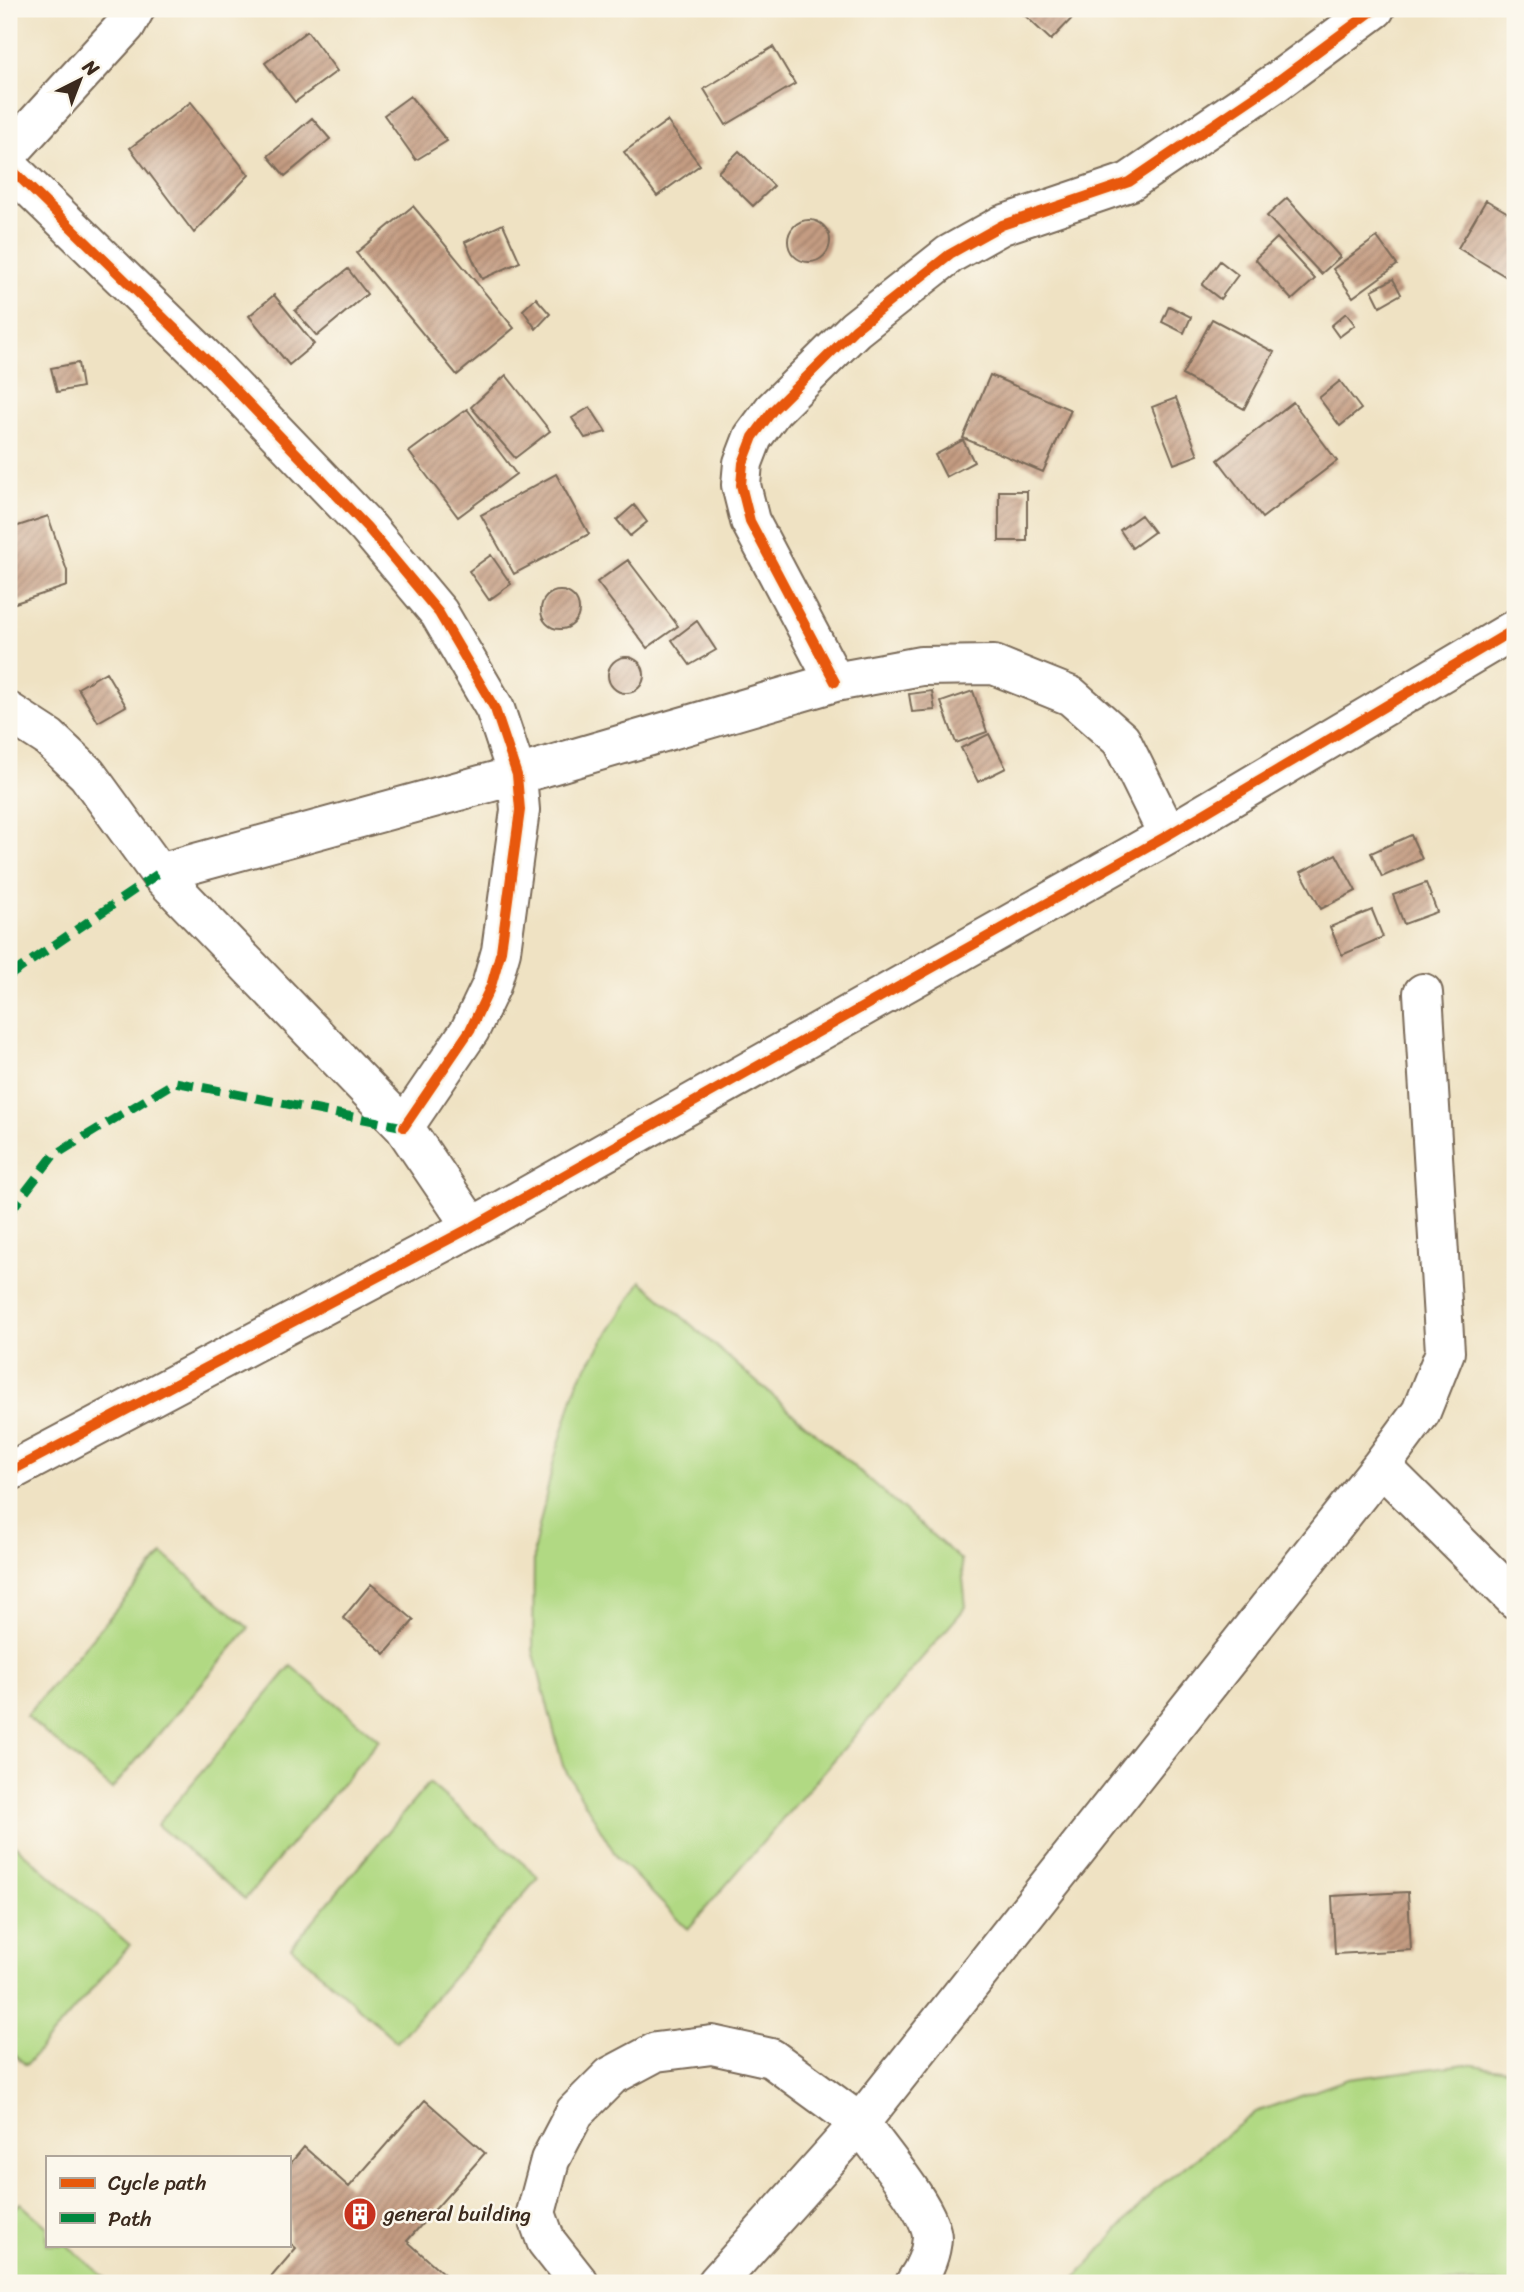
<svg xmlns="http://www.w3.org/2000/svg" width="1524" height="2292" font-family="Sriracha,sans-serif">
<style>
.grass{fill:#b1d983;stroke:#768250;stroke-width:2}
.building{fill:url(#building-hatch)}
.lines{fill:none;stroke-linecap:round;stroke-linejoin:round}
.minor-casing{stroke:#7a6a58;stroke-width:42}
.minor{stroke:#fff;stroke-width:38}
.quiet{stroke:#00873e;stroke-width:9;stroke-dasharray:18 9;stroke-linecap:butt}
.cycleway-casing{stroke:#fbf7ec;stroke-width:15}
.cycleway{stroke:#e8590c;stroke-width:10}
.labels{text-anchor:middle;dominant-baseline:central;stroke-width:5;stroke-linejoin:round;paint-order:stroke}
.poi-label{font-size:21px;fill:#3b2a1e;stroke:#fbf7ec;text-anchor:start}
</style>
<defs>
<pattern id="building-hatch" width="6" height="6" patternUnits="userSpaceOnUse" patternTransform="scale(1.75)"><rect width="6" height="6" fill="#c49c82"/><path d="M-1 1l2-2M0 6l6-6M5 7l2-2" fill="none" stroke="#a07f6a"/></pattern>
</defs>
<rect width="100%" height="100%" fill="#fbf7ec"/>
<filter id="ink" filterUnits="userSpaceOnUse"><feTurbulence type="fractalNoise" baseFrequency=".0143" numOctaves="2"/><feDisplacementMap in="SourceGraphic" scale="14" xChannelSelector="R" yChannelSelector="G"/><feConvolveMatrix kernelMatrix="1 2 1 2 8 2 1 2 1" color-interpolation-filters="sRGB"/></filter>
<filter id="wash" filterUnits="userSpaceOnUse"><feTurbulence type="fractalNoise" baseFrequency=".00686" numOctaves="4" result="noise"/><feDisplacementMap in="SourceGraphic" scale="28" xChannelSelector="R" yChannelSelector="G"/><feGaussianBlur stdDeviation="1.57" result="paint"/><feColorMatrix in="noise" values="0 0 0 0 0 0 0 0 0 0 0 0 0 0 0 0 0 1.4 0 .05"/><feComposite in="paint" operator="in"/></filter>
<g filter="url(#wash)">
<rect width="100%" height="100%" fill="#efe2c3"/>
<!-- grass -->
<path class="grass" d="M641 1281 961 1560 966 1607 688 1929 618 1859 563 1766 533 1650 534 1549 554 1460 578 1381Z
M163 1554 249 1628 112 1789 26 1716Z
M291 1666 379 1740 245 1899 157 1825Z
M429 1783 539 1877 397 2042 291 1947Z
M9 1840 130 1945 26 2065 9 2050Z
M1466 2064 1515 2071V2283H1071L1153 2191 1256 2112 1348 2079Z
M20 2203 47 2227V2245H67L111 2283H9V2216Z"/>
<g id="blocks">
<!-- building -->
<path class="building" d="M1018 9H1081L1051 40Z
M307 31 337 71 295 102 265 63Z
M773 47 795 84 726 125 704 89Z
M410 96 447 141 416 160 384 115Z
M191 102 249 175 194 233 130 148Z
M312 118 330 139 285 176 268 156Z
M667 121 700 165 657 196 624 152Z
M739 151 774 186 753 206 718 172Z
M1287 198 1340 257 1321 274 1267 216Z
M1486 200 1515 217V282L1458 248Z
M413 206 514 328 457 375 356 253Z
M788 241a21 21 0 1 1 42 0a21 21 0 1 1-42 0Z
M503 224 520 262 482 279 465 242Z
M1377 237 1397 265 1353 297 1333 269Z
M1277 238 1315 279 1292 300 1255 259Z
M1220 261 1238 275 1220 299 1202 285Z
M348 269 367 294 317 336 295 311Z
M1393 279 1401 294 1380 306 1372 290Z
M274 295 314 344 289 365 249 316Z
M536 298 550 314 536 329 523 310Z
M1169 306 1191 317 1184 333 1162 322Z
M1346 313 1355 325 1339 337 1331 326Z
M1212 319 1274 352 1244 409 1182 375Z
M78 363 82 387 57 392 51 368Z
M506 375 550 431 515 458 471 407Z
M990 375 1071 410 1043 472 963 438Z
M1340 381 1361 409 1340 426 1319 398Z
M1176 398 1198 455 1174 464 1152 407Z
M1293 402 1337 461 1262 518 1218 460Z
M590 407 606 432 585 438 572 418Z
M467 409 516 474 458 517 409 452Z
M963 440 974 462 946 477 935 455Z
M556 474 589 534 514 574 481 515Z
M999 491H1027V541H999Z
M634 505 647 522 630 536 617 520Z
M1141 515 1154 532 1132 548 1120 530Z
M48 516 67 571V586L9 605V529Z
M491 555 511 584 489 600 469 571Z
M628 560 678 626 647 648 597 582Z
M541 610a19 19 0 1 1 38 0a19 19 0 1 1-38 0Z
M697 621 716 650 690 665 672 640Z
M608 675a18 18 0 1 1 36 0a18 18 0 1 1-36 0Z
M106 672 126 706 98 722 78 688Z
M932 691 935 710 912 712 909 694Z
M973 691 987 732 956 743 941 702Z
M989 734 1006 768 978 782 961 748Z
M1411 835 1422 859 1382 877 1371 853Z
M1336 854 1356 891 1321 909 1301 872Z
M1426 883 1437 912 1404 924 1393 895Z
M1372 910 1383 937 1342 955 1330 927Z
M371 1584 414 1620 385 1654 343 1618Z
M1408 1892 1411 1950 1335 1954 1332 1896Z
M425 2100 485 2153 407 2241 454 2283H266L296 2248 289 2242V2165L304 2147 349 2187Z"/>
</g>
</g>
<g filter="url(#ink)">
<use href="#blocks" fill-opacity="0" stroke="#7a6a58" stroke-width="2"/>
<g class="lines">
<defs>
<path id="minor" d="M9 153 126 25 135 9
M9 167 207 360 367 527 439 613 495 709 517 775 520 810 501 951 491 986 470 1030 404 1127
M835 682 750 521 741 485 743 463 753 437 773 410 855 329 950 254 1002 225 1129 182 1275 83 1375 9
M9 712 49 738 87 774 159 873 404 1127 472 1227
M159 873 517 775 835 682 921 666 994 665 1071 696 1121 740 1168 835
M1381 1466 1515 1599
M9 1472 472 1227 1168 835 1515 629
M579 2283 546 2241 536 2213 550 2160 575 2112 611 2076 656 2052 712 2045 771 2058 860 2123 1381 1466 1421 1412 1445 1352 1423 993
M717 2283 860 2123C877 2148 932 2211 932 2238 931 2255 924 2270 915 2283"/>
</defs>
<!-- minor casing -->
<use href="#minor" class="minor-casing"/>
<!-- minor -->
<use href="#minor" class="minor"/>
<!-- quiet -->
<path class="quiet" d="M9 976 159 873
M9 1213 53 1156 175 1082 404 1127"/>
<defs>
<path id="cycleway" d="M9 167 207 360 367 527 439 613 495 709 517 775 520 810 501 951 491 986 470 1030 404 1127
M835 682 750 521 741 485 743 463 753 437 773 410 855 329 950 254 1002 225 1129 182 1275 83 1375 9
M9 1472 472 1227 1168 835 1515 629"/>
</defs>
<!-- cycleway casing -->
<use href="#cycleway" class="cycleway-casing"/>
<!-- cycleway -->
<use href="#cycleway" class="cycleway"/>
</g>
</g>
<!-- icons -->
<defs>
<symbol id="building-disc" viewBox="-11 -11 22 22"><circle r="9.5" fill="#c8321e" stroke="#fbf7ec"/><path d="M-4-6H4V6H1V3H-1V6H-4ZM-2.5-4.3h1.7v1.8h-1.7ZM.8-4.3h1.7v1.8H.8ZM-2.5-1h1.7V.8h-1.7ZM.8-1h1.7V.8H.8Z" fill="#fff"/></symbol>
</defs>
<g fill-rule="evenodd">
<use href="#building-disc" x="341" y="2195" width="38" height="38"/>
</g>
<g class="labels">
<!-- poi labels -->
<g class="poi-label">
<text x="384" y="2214">general building</text>
</g>
</g>
<!-- margin -->
<rect width="1524" height="2292" fill="none" stroke="#fbf7ec" stroke-width="35"/>
<!-- legend -->
<rect x="46" y="2156" width="245" height="91" fill="#fbf7ec" stroke="#aea59a" stroke-width="2"/>
<rect x="60" y="2178" width="35" height="10" fill="#e8590c" stroke="#aea59a" stroke-width="2"/>
<text x="108" y="2190" font-size="21" fill="#3b2a1e">Cycle path</text>
<rect x="60" y="2213" width="35" height="10" fill="#00873e" stroke="#aea59a" stroke-width="2"/>
<text x="108" y="2226" font-size="21" fill="#3b2a1e">Path</text>
<!-- north arrow -->
<g transform="translate(80 80) rotate(42)" stroke="#fbf7ec" stroke-width="5" paint-order="stroke">
<path d="M0-5L12 26L0 18L-12 26Z" fill="#3b2a1e"/>
<text y="-10" font-size="19" font-weight="bold" text-anchor="middle" fill="#3b2a1e">N</text>
</g>
</svg>
